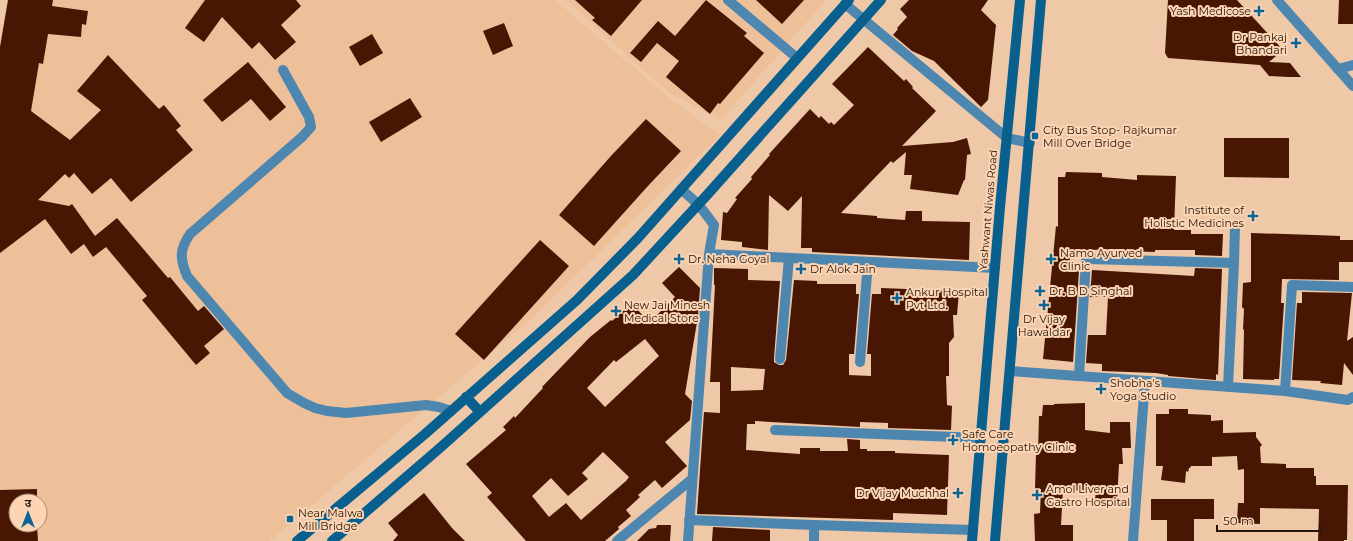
<svg xmlns="http://www.w3.org/2000/svg" width="1353" height="541" font-family="Montserrat,'Noto Sans Devanagari',sans-serif">
<style>
.built{fill:#edc09a;fill-rule:evenodd}
.building{fill:#481703;fill-rule:evenodd}
.lines{fill:none;stroke-linecap:round;stroke-linejoin:round}
.minor{stroke:#4d87af;stroke-width:10}
.tertiary{stroke:#4d87af;stroke-width:10}
.secondary{stroke:#09608f;stroke-width:10}
.poi-dot{fill:#0c6495;stroke:#fdd5b4;stroke-width:1.5}
.labels{text-anchor:middle;dominant-baseline:central;stroke-width:4;stroke-linejoin:round;paint-order:stroke}
.poi-label{font-size:11px;fill:#24160a;stroke:#fdd5b4;text-anchor:start}
.street-label{font-size:11px;fill:#24160a;stroke:#fdd5b4}
</style>
<rect width="100%" height="100%" fill="#efc8a8"/>
<!-- built -->
<path class="built" d="M7 0H555L673 101 720 135 533 317 270 541H0V44ZM16 501H40V525H16Z
M566 0H826L721 120 673 95 643 70Z"/>
<!-- building -->
<path class="building" d="M8 0H53L52 6 88 11 86 25 82 24 81 37 48 34 43 64 39 63 31 111 70 140 101 110 77 91 108 55 159 109 164 105 181 126 176 130 193 150 131 202 111 178 92 194 74 173 69 178 65 174 38 200 69 206 72 204 95 236 117 218 168 278 170 277 198 311 204 306 224 329 204 346 210 353 196 365 142 300 147 296 106 247 93 257 84 244 71 254 45 219 0 253V47Z
M205 0H296L301 6 281 25 296 42 275 60 259 42 252 49 222 17 204 42 185 28Z
M575 0H642L611 36 592 20 595 18Z
M706 0 747 33 744 36 764 53 720 104 718 103 710 114 666 77 679 61 657 43 641 62 630 53 658 21 675 36Z
M756 0H804L782 24Z
M909 0H988L981 10 996 25 988 100 981 107 934 61 912 51 893 35 898 29 897 28 907 17 900 9Z
M1168 0H1237L1283 50 1269 62 1290 63 1301 77H1288L1269 76 1260 65 1168 58 1165 53Z
M1339 0H1353V24H1338Z
M504 23 513 46 493 55 483 31Z
M372 34 383 53 360 66 349 47Z
M868 47 904 81 906 79 913 87 912 88 936 111 902 146 953 142 967 138 971 154 967 155 965 180H964L958 195 910 189 912 175H904L906 152 893 163 891 161 841 213 877 216V218L905 220 906 211H922V221L970 222 969 260 812 252V248H801L802 196 788 211 769 195 768 250 742 247V242L721 240 723 212 727 213 737 199 735 198 752 179 751 177 770 155 769 154 810 109 819 118 821 116 829 124 831 122 834 125 854 105 832 84Z
M248 62 286 107 270 121 251 99 222 122 203 100Z
M410 98 422 117 381 142 369 122Z
M646 119 681 151 647 187 594 246 559 215 610 157Z
M1224 138H1289V178L1224 177Z
M1066 172 1102 173V177L1137 180V175L1176 176 1174 230H1191V234H1223L1222 256 1195 255V250H1155V252L1124 251V249L1085 250 1084 252H1070V269L1079 270 1073 362 1043 359 1056 226 1058 227V177H1065Z
M1251 233 1315 235 1340 236V240H1353V262H1339V280L1282 279 1281 303H1284L1279 379H1274V380L1243 379 1244 330 1243 329 1244 309 1242 307 1243 283 1251 282Z
M540 240 569 266 484 360 455 334Z
M679 267 700 288 698 316 685 394 692 401 690 420 665 442 687 466 662 488 655 480 638 495 640 497 626 510 631 516 618 527 619 529 605 541H526L487 497 492 493 466 464 506 430 503 427 514 416 515 418 543 388 542 387 590 337 611 320 612 321 632 303 649 323 675 297 662 283ZM645 339 659 356 605 407 587 388 614 360 616 362ZM603 452 629 477 626 481 581 520 566 503 549 517 532 496 551 478 568 496 588 479 582 473Z
M714 268 748 269V280L780 281 774 358V362L779 365H783L786 360 794 280 817 281V284H856V294H859L854 354H849V375L871 376V354H867L872 294H881V288L959 291 957 315H953L954 337 949 343V376H946L947 405 952 406 951 430 888 428V423L860 422V427L755 421V424H747L746 450 800 454V448H820V451H848L847 439 860 440V449H867V451H895V453L949 455 947 515 893 513V520L697 514 704 412 720 413V382H710L715 285H714ZM731 367 765 369 763 390 731 391Z
M1195 268 1222 269 1218 375 1216 374V380L1168 376V375L1156 373 1102 371V364L1086 363 1088 335H1106L1108 297H1090L1092 270 1194 276Z
M1302 292 1352 293 1347 341 1353 337V375L1344 363 1342 385 1320 383 1321 381 1292 380 1297 303H1302Z
M1085 403V430L1110 433V422H1130L1131 448H1122L1123 464H1119L1117 501 1095 500 1096 491 1063 490 1061 525H1073V541H1035L1034 514 1040 513 1041 489H1035L1036 454H1038L1039 416H1042L1043 405H1054V404Z
M1169 409H1188V414L1211 415V421L1223 420V433L1256 432V437L1262 445 1260 447 1261 463 1286 464V468H1314V476H1316V485H1348L1347 540H1344V541H1318L1319 509 1260 508V524L1237 523 1238 503H1244V469L1238 470 1237 456 1212 457V466H1191L1190 468H1189L1188 472 1186 471 1185 483 1161 480 1163 466H1156V414H1169Z
M37 489V501H16V525H37L38 541H0V490Z
M424 493 452 528 465 541H393L398 535 388 523Z
M1151 499H1214V519H1194V541H1167V520H1151Z
M657 525H671L670 541H637L649 529 656 528Z
M713 527 770 530V541H712Z"/>
<g class="lines">
<!-- minor -->
<path class="minor" d="M728 0 797 58
M845 4 1007 138 1030 143
M1338 69 1353 65
M283 70 309 117 311 127 302 137 190 234C179 250 180 259 187 276L287 393 304 403 315 408 327 411 346 413 426 405 439 407 451 411
M681 189 699 205 714 225 709 254 688 541
M709 254 995 268
M1234 263 1235 227
M780 359 789 258
M860 362 868 262
M1010 371 1285 391 1348 400 1353 397
M1079 376 1086 260 1088 259 1234 263 1228 387
M1285 391 1292 285 1353 287
M775 430 981 438
M689 520 814 525 973 530
M617 541 692 479
M814 541V525
M1133 541 1145 381"/>
<!-- tertiary -->
<path class="tertiary" d="M1277 0 1353 86"/>
<!-- secondary -->
<path class="secondary" d="M466 397 480 412
M297 541 425 434 577 300 638 238 849 0
M332 541 441 447 633 275 707 195 881 0
M972 541 1000 207 1020 0
M995 541 1041 0"/>
</g>
<!-- markers -->
<g class="poi-dot">
<path d="M1257 5h4v4h4v4h-4v4h-4v-4h-4v-4h4z"/>
<path d="M1294 37h4v4h4v4h-4v4h-4v-4h-4v-4h4z"/>
<rect x="1031" y="132" width="8" height="8" rx="2"/>
<path d="M1251 210h4v4h4v4h-4v4h-4v-4h-4v-4h4z"/>
<path d="M677 253h4v4h4v4h-4v4h-4v-4h-4v-4h4z"/>
<path d="M1049 253h4v4h4v4h-4v4h-4v-4h-4v-4h4z"/>
<path d="M799 263h4v4h4v4h-4v4h-4v-4h-4v-4h4z"/>
<path d="M1038 285h4v4h4v4h-4v4h-4v-4h-4v-4h4z"/>
<path d="M895 292h4v4h4v4h-4v4h-4v-4h-4v-4h4z"/>
<path d="M1042 299h4v4h4v4h-4v4h-4v-4h-4v-4h4z"/>
<path d="M614 305h4v4h4v4h-4v4h-4v-4h-4v-4h4z"/>
<path d="M1099 383h4v4h4v4h-4v4h-4v-4h-4v-4h4z"/>
<path d="M951 434h4v4h4v4h-4v4h-4v-4h-4v-4h4z"/>
<path d="M956 487h4v4h4v4h-4v4h-4v-4h-4v-4h4z"/>
<path d="M1035 489h4v4h4v4h-4v4h-4v-4h-4v-4h4z"/>
<rect x="286" y="515" width="8" height="8" rx="2"/>
</g>
<g class="labels">
<!-- poi labels -->
<g class="poi-label">
<text x="1251" y="11" text-anchor="end">Yash Medicose</text>
<text x="1287" y="37" text-anchor="end">Dr Pankaj<tspan x="1287" dy="13">Bhandari</tspan></text>
<text x="1043" y="130">City Bus Stop- Rajkumar<tspan x="1043" dy="13">Mill Over Bridge</tspan></text>
<text x="1244" y="210" text-anchor="end">Institute of<tspan x="1244" dy="13">Holistic Medicines</tspan></text>
<text x="1060" y="253">Namo Ayurved<tspan x="1060" dy="13">Clinic</tspan></text>
<text x="688" y="259">Dr. Neha Goyal</text>
<text x="810" y="269">Dr Alok Jain</text>
<text x="1049" y="291">Dr. B D Singhal</text>
<text x="906" y="292">Ankur Hospital<tspan x="906" dy="13">Pvt Ltd.</tspan></text>
<text x="624" y="305">New Jai Minesh<tspan x="624" dy="13">Medical Store</tspan></text>
<text x="1044" y="319" text-anchor="middle">Dr Vijay<tspan x="1044" dy="13">Hawaldar</tspan></text>
<text x="1110" y="383">Shobha's<tspan x="1110" dy="13">Yoga Studio</tspan></text>
<text x="962" y="434">Safe Care<tspan x="962" dy="13">Homoeopathy Clinic</tspan></text>
<text x="1046" y="489">Amol Liver and<tspan x="1046" dy="13">Gastro Hospital</tspan></text>
<text x="949" y="493" text-anchor="end">Dr Vijay Muchhal</text>
<text x="298" y="513">Near Malwa<tspan x="298" dy="13">Mill Bridge</tspan></text>
</g>
<!-- street labels -->
<g class="street-label">
<text transform="translate(988 210) rotate(-85)">Yashwant Niwas Road</text>
</g>
</g>
<!-- north arrow -->
<g transform="translate(28 513)"><circle r="19" fill="#fdd5b4" stroke="#a68970"/>
<path d="M0-3L7 15L0 10L-7 15Z" fill="#0c6495"/>
<text y="-6" font-size="11" font-weight="bold" text-anchor="middle" fill="#24160a">उ</text>
</g>
<!-- scale -->
<path d="M1217 525v6h103v-6" fill="none" stroke="#24160a" stroke-width="2"/>
<text x="1223" y="525" font-size="12" fill="#24160a" stroke="#fdd5b4" stroke-width="3" paint-order="stroke">50 m</text>
</svg>
